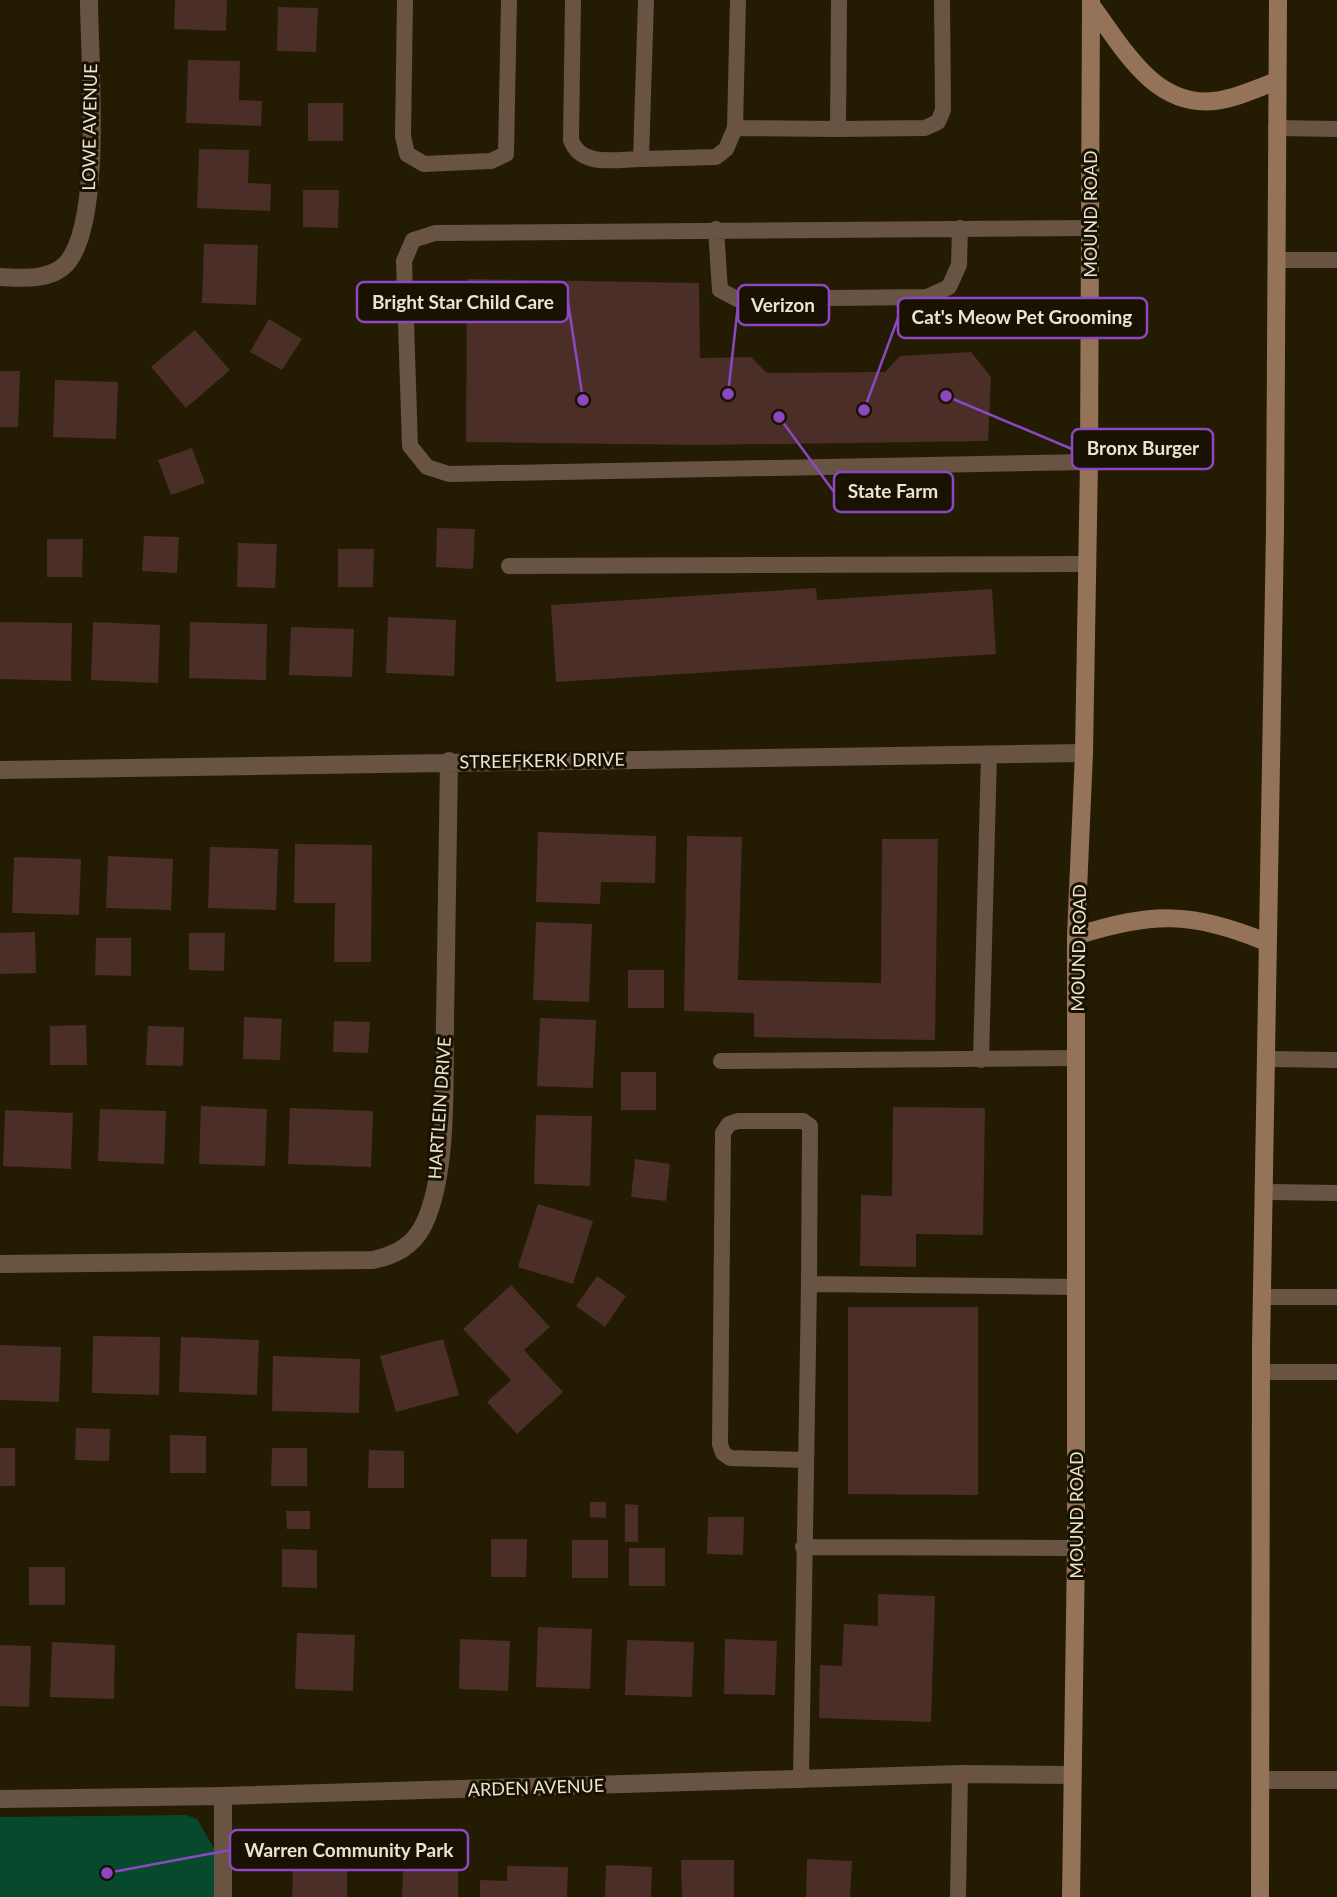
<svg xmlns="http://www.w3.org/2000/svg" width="1337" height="1897" font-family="Lato,sans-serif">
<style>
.green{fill:#07492c}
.building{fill:#4a2e27}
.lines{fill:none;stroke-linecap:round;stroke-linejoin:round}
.service{stroke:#695343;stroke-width:16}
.minor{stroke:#695343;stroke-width:18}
.secondary{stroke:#957359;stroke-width:18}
.labels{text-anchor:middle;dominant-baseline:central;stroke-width:6;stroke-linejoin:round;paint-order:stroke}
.street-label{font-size:18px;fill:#e9e4d4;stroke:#1a1200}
.leader{fill:none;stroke:#8c48c2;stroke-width:2.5}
.callout-dot{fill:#8c48c2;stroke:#1a1200;stroke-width:2.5}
.callout{fill:#1a1200;stroke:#8c48c2;stroke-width:2.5}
.callout-label{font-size:19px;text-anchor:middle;font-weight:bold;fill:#e9e4d4}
</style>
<rect width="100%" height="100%" fill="#231b02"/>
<!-- green -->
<path class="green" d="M186 1815 197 1819 215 1850V1897H0V1817Z"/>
<!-- building -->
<path class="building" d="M175 0H227L226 31 174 29Z
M278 7 318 8 316 52 277 51Z
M188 60 240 61 239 100 262 101 261 126 186 123Z
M308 103H343V141H308Z
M199 149 249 150 248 183 271 184 270 211 197 208Z
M303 190H339L338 228 303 227Z
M204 244 258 245 256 305 202 303Z
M467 279 699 283 700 358 751 357 767 373 885 372 900 356 971 352 991 377 988 441 701 445 466 442Z
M269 319 302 339 282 370 250 352Z
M195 330 230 370 186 408 151 367Z
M0 371H20L18 427H0Z
M55 380 118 382 116 439 53 437Z
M192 448 205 483 171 495 158 460Z
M437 528 475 529 473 569 436 567Z
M144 536 179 537 177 573 142 571Z
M47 539H83L82 577H47Z
M238 543 277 544 275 588 237 587Z
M338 549H374L373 587H338Z
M816 588 817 600 992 589 996 654 556 682 551 605Z
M388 617 456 620 454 676 386 673Z
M0 622 72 623 71 681 0 679Z
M93 622 160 625 158 683 91 680Z
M190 622 267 624 266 680 189 678Z
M291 627 354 629 352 677 289 675Z
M538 832 656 836 655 883 601 882 600 904 536 902Z
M687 836 742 837 738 980 881 983 882 839H938L935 1040 754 1037V1013L684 1011Z
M295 844 372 845 371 962H334L335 903H294Z
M210 847 278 849 276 910 208 908Z
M108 856 173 859 171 910 106 908Z
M14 857 81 859 79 915 12 913Z
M536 922 592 924 589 1002 533 1000Z
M35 932 36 973 0 974V933Z
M189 933H225L224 971 189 970Z
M96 938H131V976L95 975Z
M628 970H664V1008H628Z
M244 1017 282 1019 280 1060 243 1059Z
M540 1018 596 1020 593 1088 537 1086Z
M334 1021 370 1022 368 1053 333 1052Z
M86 1025 87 1065H50V1026Z
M148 1026 184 1027 183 1066 146 1065Z
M621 1072H656V1110H621Z
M201 1106 267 1109 265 1166 199 1164Z
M893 1107 985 1108 983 1235 916 1234V1267L860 1266 861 1195 892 1196Z
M290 1108 373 1111 371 1167 288 1164Z
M100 1109 166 1111 164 1164 98 1161Z
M5 1110 73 1113 71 1169 3 1166Z
M536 1115 592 1116 590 1186 534 1184Z
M635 1159 670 1164 666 1201 631 1197Z
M538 1204 593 1221 573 1284 518 1267Z
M597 1276 626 1296 605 1327 576 1306Z
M511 1285 550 1327 524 1350 563 1392 517 1434 487 1402 511 1380 463 1329Z
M848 1307H978V1495L848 1494Z
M93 1336 160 1337 159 1395 92 1393Z
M181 1337 259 1340 257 1395 179 1392Z
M443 1339 459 1395 396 1412 380 1356Z
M0 1345 61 1347 59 1402 0 1400Z
M273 1356 360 1359 359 1413 272 1411Z
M76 1428 110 1429 109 1461 75 1460Z
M170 1435 206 1436V1473H170Z
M0 1448H15V1486H0Z
M272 1448H307V1486H271Z
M369 1450 404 1451V1488H368Z
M590 1502H606V1518L590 1517Z
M625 1504 638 1505V1542H625Z
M286 1511H310V1529H287Z
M708 1517H744L743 1555 707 1554Z
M491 1539H527L526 1577H491Z
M572 1540H608V1578H572Z
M629 1548H665V1586H629Z
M282 1549 317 1550V1588L282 1587Z
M29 1567H65V1605H29Z
M878 1594 935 1596 931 1722 819 1718 820 1665 842 1666 844 1624 878 1626Z
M538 1627 592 1629 590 1689 536 1687Z
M297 1633 355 1635 353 1691 295 1689Z
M460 1639 510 1641 508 1691 459 1689Z
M725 1639 777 1641 775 1695 724 1694Z
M627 1640 694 1642 692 1697 625 1695Z
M52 1642 115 1645 114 1699 50 1697Z
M0 1645 31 1646 29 1707 0 1706Z
M807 1859 852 1861 850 1897H806Z
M681 1860H734V1897H682Z
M606 1865 652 1867 651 1897H605Z
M507 1866 568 1867 567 1897H480V1880L507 1881Z
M293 1868 347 1869V1897H292Z
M403 1869 458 1871V1897H402Z"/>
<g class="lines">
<!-- service -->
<path class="service" d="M405 0 403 136 407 154 424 164 491 161 506 154 509 0
M573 0 571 140C581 168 616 159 641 159L646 0
M735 128 738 0
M1276 128 1337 129
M838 129 925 128 938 122 943 110 942 0
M641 159 716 157 726 149 735 128 838 129 839 0
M716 229 720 290 737 299 927 297 949 287 959 265 960 228
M1276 260H1337
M1089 462 449 474 427 467 410 446 404 261 413 240 435 233 1090 228
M509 566 1087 564
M1268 1059 1337 1060
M981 1060 989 754
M721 1061 1077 1058
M1265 1192 1337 1193
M1263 1297H1337
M1261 1372H1337
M805 1460 730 1458 723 1453 720 1444 723 1133 729 1124 738 1121H803L810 1126 809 1284
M803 1547 1076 1548
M801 1780 809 1284 1076 1287
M958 1897 960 1774"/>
<!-- minor -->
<path class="minor" d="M0 277C21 278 50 281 66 264 104 223 89 57 89 0
M0 770 1084 753
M0 1264 373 1260C395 1255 412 1247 423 1226 449 1175 444 1078 445 1021 446 935 448 848 449 761
M1261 1780H1337
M223 1796V1897
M0 1799 223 1796 960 1774 1072 1775"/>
<!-- secondary -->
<path class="secondary" d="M1091 5C1123 47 1153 107 1214 101 1235 99 1257 88 1277 81
M1076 936C1151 912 1192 911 1266 942
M1071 1897 1076 1548V936L1084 753 1089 462 1091 0
M1260 1897 1261 1347 1275 529 1278 0"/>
</g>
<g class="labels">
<!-- street labels -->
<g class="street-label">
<text transform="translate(89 127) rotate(-89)">LOWE AVENUE</text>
<text transform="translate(1090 214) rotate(-90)">MOUND ROAD</text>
<text transform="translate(542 760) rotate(-1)">STREEFKERK DRIVE</text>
<text transform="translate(1078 948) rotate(-89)">MOUND ROAD</text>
<text transform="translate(439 1108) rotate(-86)">HARTLEIN DRIVE</text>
<text transform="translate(1076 1515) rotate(-90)">MOUND ROAD</text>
<text transform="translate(536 1787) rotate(-2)">ARDEN AVENUE</text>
</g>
</g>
<!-- callouts -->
<path class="leader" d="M583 400L568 302M728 394L738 305M864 410L898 318M946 396L1072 449M779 417L834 492M107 1873L230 1850"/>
<g class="callout-dot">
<circle cx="583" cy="400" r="7"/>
<circle cx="728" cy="394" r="7"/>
<circle cx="864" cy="410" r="7"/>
<circle cx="946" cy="396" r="7"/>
<circle cx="779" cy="417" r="7"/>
<circle cx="107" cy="1873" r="7"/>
</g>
<g class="callout">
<rect x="357" y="282" width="211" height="40" rx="7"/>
<rect x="738" y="285" width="91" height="40" rx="7"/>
<rect x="898" y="298" width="249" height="40" rx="7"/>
<rect x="1072" y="429" width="141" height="40" rx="7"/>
<rect x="834" y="472" width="119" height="40" rx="7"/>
<rect x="230" y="1830" width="238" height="40" rx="7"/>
</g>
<g class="callout-label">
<text x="463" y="309">Bright Star Child Care</text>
<text x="783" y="312">Verizon</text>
<text x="1022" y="324">Cat's Meow Pet Grooming</text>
<text x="1143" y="455">Bronx Burger</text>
<text x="893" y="498">State Farm</text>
<text x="349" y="1857">Warren Community Park</text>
</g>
</svg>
